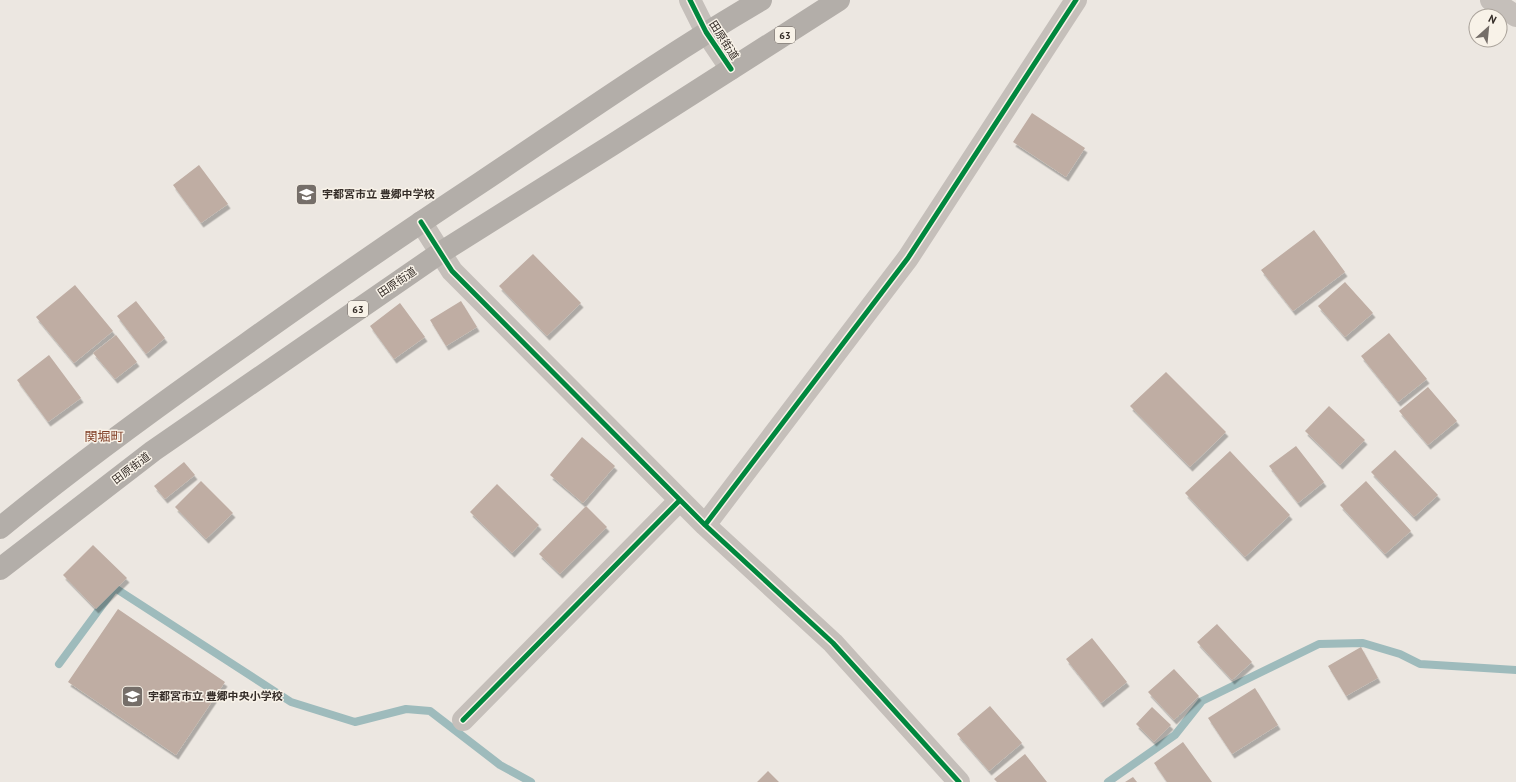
<svg xmlns="http://www.w3.org/2000/svg" width="1516" height="782" font-family="'PT Sans','Noto Sans JP',sans-serif">
<style>
.lines{fill:none;stroke-linecap:round;stroke-linejoin:round}
.stream{stroke:#9ebbbc;stroke-width:8}
.building{fill:#bfada3;filter:url(#shadow)}
.minor{stroke:#c5bfba;stroke-width:22}
.major{stroke:#b3aea9;stroke-width:22}
.cycleway-casing{stroke:#f8f2e8;stroke-width:8}
.cycleway{stroke:#00873e;stroke-width:5}
.labels{text-anchor:middle;dominant-baseline:central;stroke-width:3;stroke-linejoin:round;paint-order:stroke}
.shield{fill:#f8f2e8;stroke:#706862;stroke-width:1}
.shield-label{font-size:10px;font-weight:bold;fill:#352d28}
.street-label{font-size:11px;fill:#352d28;stroke:#f8f2e8}
.poi-label{font-size:11px;font-weight:bold;fill:#352d28;stroke:#f8f2e8;text-anchor:start}
.quarter-label{font-size:13px;fill:#803f26;stroke:#f8f2e8}
</style>
<defs>
<filter id="shadow"><feDropShadow dx="2.5" dy="4.5" stdDeviation="0" flood-color="#0004"/></filter>
</defs>
<rect width="100%" height="100%" fill="#ece7e1"/>
<g class="lines">
<!-- stream -->
<path class="stream" d="M59 664 115 588 291 702 355 722 406 709 430 711 500 765 531 782
M1108 782 1175 735 1202 701 1319 644 1363 643 1400 654 1420 664 1516 670"/>
</g>
<!-- building -->
<path class="building" d="M1032 113 1085 148 1066 177 1013 142Z
M199 165 228 204 201 223 173 185Z
M1314 230 1345 272 1293 311 1261 270Z
M533 254 581 303 547 336 499 286Z
M1345 282 1373 313 1345 337 1318 306Z
M75 285 113 331 74 363 36 317Z
M136 301 165 338 146 354 117 316Z
M461 301 477 327 446 346 430 320Z
M400 303 425 337 394 359 370 326Z
M1389 333 1427 379 1398 402 1361 356Z
M116 335 137 362 115 379 93 353Z
M49 355 81 398 48 422 17 380Z
M1166 372 1226 432 1190 467 1130 406Z
M1428 387 1457 421 1428 445 1399 411Z
M1329 406 1365 440 1340 465 1305 431Z
M582 437 615 466 583 503 550 475Z
M1296 446 1324 482 1298 503 1269 466Z
M1395 450 1438 495 1414 517 1371 472Z
M1230 451 1290 515 1245 557 1185 493Z
M184 462 195 475 165 499 154 486Z
M201 481 233 513 206 539 175 507Z
M1366 481 1411 531 1385 554 1340 505Z
M497 484 539 525 512 553 470 512Z
M586 506 607 527 560 574 539 554Z
M93 545 127 578 96 609 63 575Z
M118 609 225 682 176 755 68 682Z
M1217 624 1252 662 1232 680 1197 642Z
M1092 638 1127 682 1101 703 1066 659Z
M1361 647 1378 678 1346 696 1328 666Z
M1174 669 1199 696 1174 720 1148 692Z
M1255 688 1278 725 1232 754 1208 718Z
M990 706 1022 743 989 771 957 734Z
M1152 707 1171 725 1154 742 1136 724Z
M1183 742 1212 782H1167L1154 763Z
M1025 754 1047 782H997L994 779Z
M768 771 779 782H757Z
M1133 777 1137 782H1125Z"/>
<g class="lines">
<!-- minor -->
<path class="minor" d="M690 0 706 32 731 69
M1491 0 1516 16
M421 222 452 271 705 525 833 643 959 782
M705 525 908 258 1076 0
M463 720 680 500"/>
<!-- major -->
<path class="major" d="M0 528C79 463 162 403 246 344 323 289 401 235 480 183 573 121 665 56 761 0
M0 569 153 451 440 253 612 145 839 0"/>
<defs>
<path id="cycleway" d="M690 0 706 32 731 69
M421 222 452 271 705 525 833 643 959 782
M705 525 908 258 1076 0
M463 720 680 500"/>
</defs>
<!-- cycleway casing -->
<use href="#cycleway" class="cycleway-casing"/>
<!-- cycleway -->
<use href="#cycleway" class="cycleway"/>
</g>
<!-- icons -->
<defs>
<symbol id="school-square" viewBox="-11 -11 22 22"><rect x="-9" y="-9" width="18" height="18" rx="4" fill="#756e69" stroke="#f8f2e8"/><path d="M0-5L7-2L0 1L-7-2ZM-4 1L0 2.5L4 1V4Q0 6-4 4Z" fill="#fff"/></symbol>
</defs>
<g fill-rule="evenodd">
<use href="#school-square" x="294" y="182" width="25" height="25"/>
<use href="#school-square" x="120" y="684" width="25" height="25"/>
</g>
<g class="labels">
<!-- shield labels -->
<g class="shield">
<rect x="775" y="27" width="20" height="16" rx="3"/>
<rect x="348" y="301" width="20" height="16" rx="3"/>
</g>
<g class="shield-label">
<text x="785" y="35">63</text>
<text x="358" y="309">63</text>
</g>
<!-- street labels -->
<g class="street-label">
<text transform="translate(724 40) rotate(57)">田原街道</text>
<text transform="translate(397 282) rotate(-34)">田原街道</text>
<text transform="translate(131 468) rotate(-37)">田原街道</text>
</g>
<!-- poi labels -->
<g class="poi-label">
<text x="322" y="194">宇都宮市立 豊郷中学校</text>
<text x="148" y="696">宇都宮市立 豊郷中央小学校</text>
</g>
<!-- quarter labels -->
<g class="quarter-label">
<text x="104" y="436">関堀町</text>
</g>
</g>
<!-- north arrow -->
<g transform="translate(1488 28) rotate(27)"><circle r="19" fill="#f8f2e8" stroke="#aaa39b"/>
<path d="M0-3L7 15L0 10L-7 15Z" fill="#756e69"/>
<text y="-6" font-size="11" font-weight="bold" text-anchor="middle" fill="#352d28">N</text>
</g>
</svg>
